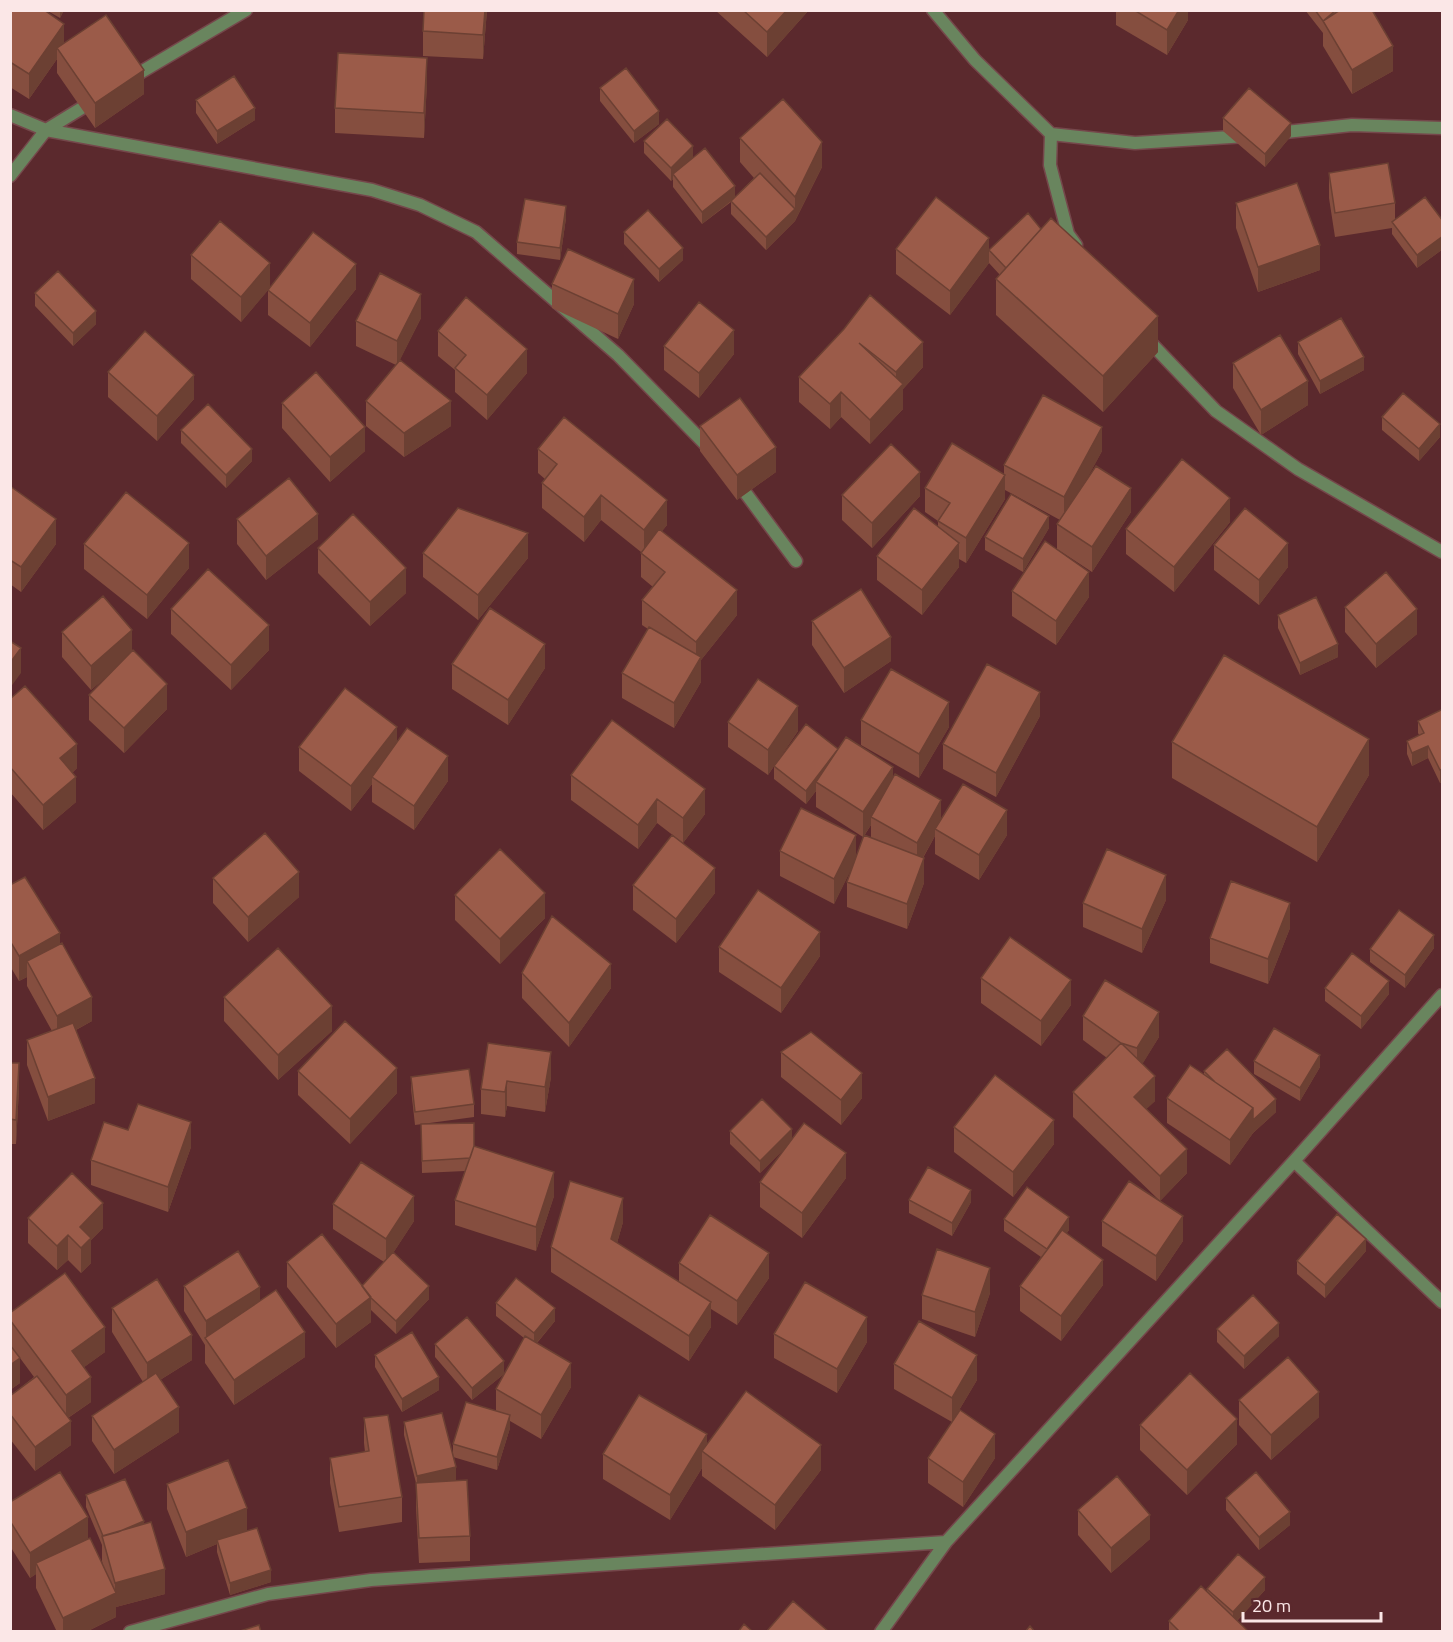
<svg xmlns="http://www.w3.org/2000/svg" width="1453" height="1642" font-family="'Titillium Web',sans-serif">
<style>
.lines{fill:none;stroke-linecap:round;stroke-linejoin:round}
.minor-casing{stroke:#75474b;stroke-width:15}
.minor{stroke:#69855e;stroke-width:12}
.wall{fill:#854e3f;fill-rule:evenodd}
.shaded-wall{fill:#6c4033}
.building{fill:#9b5b49;stroke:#6c4033;stroke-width:1.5}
</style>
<rect width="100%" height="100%" fill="#5b292d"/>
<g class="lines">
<defs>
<path id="minor" d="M933 10 975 60 1051 134 1135 143 1247 136
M131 78 246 10
M10 115 46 130 372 190 420 205 476 232 618 355 710 449
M1276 133 1352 125 1442 128
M1051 134 1050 165 1068 234 1076 245
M10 176 46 130 95 100
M1148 340 1216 411 1298 469 1442 552
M736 480 796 561
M1294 1161 1442 1302
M130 1632 268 1594 371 1580 946 1542
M881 1632 946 1542 1294 1161 1442 995"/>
</defs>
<!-- minor casing -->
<use href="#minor" class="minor-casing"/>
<!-- minor -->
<use href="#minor" class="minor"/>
</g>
<!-- wall -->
<path class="wall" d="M10 10 64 43 144 94 95 128 57 73V59L29 99 10 87Z
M46 10H64L60 18Z
M487 10 483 59 423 56V31Z
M715 10H809L767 57Z
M1116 10H1188V20L1167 55 1116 25Z
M1305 10H1372L1393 71 1352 94 1323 46V33Z
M427 83 424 138 335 133V108Z
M600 88 659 124 634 143 600 101Z
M196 100 255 120 217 144 196 113Z
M1223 118 1291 136 1265 167 1223 131Z
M740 138 822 167 795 221 766 250 731 214V202L702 224 673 187V179L671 181 644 153V141L693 157 735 197 754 178 740 162Z
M1329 173 1395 203V219L1443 221V249L1417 268 1392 234V228L1335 237 1329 198Z
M1236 203 1320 270 1258 292 1236 228Z
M566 218 560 260 517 254V242Z
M1041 229 1158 352 1103 412 996 315V279L1000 275 989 263 950 315 896 274V249L989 250Z
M624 232 683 260 659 282 624 244Z
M191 255 270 287 356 289 310 347 268 315V290L241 322 191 279Z
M552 284 634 304 618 339 552 308Z
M35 293 96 324 73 346 35 306Z
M421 318 398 363 451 426 404 457 366 426V401L396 365 356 346V321Z
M844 329 923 367 903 389V409L870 444 841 417 830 429 799 402V377Z
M438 331 527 373 487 420 455 392V370L438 356Z
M1298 342 1364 370 1320 394 1298 354Z
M664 346 734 354 699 398 664 370Z
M1233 363 1308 405 1261 435 1233 388Z
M108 372 194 399 157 441 108 397Z
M282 403 365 451 330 482 282 428Z
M1382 417 1440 437 1419 461 1382 430Z
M700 426 776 472 737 500 700 451Z
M181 430 252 461 226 488 181 443Z
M538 449 667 525 662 531 737 615 701 660V682L674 728 622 698V673L648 629 642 625V600L653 587 641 577V552L601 520 584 542 542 508V483L545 479 538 473Z
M1102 451 1086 480 1131 512 1092 572 1057 549V524L1060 520 1005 490V499L966 563 959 559V567L922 615 877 580V556L938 527V521L925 512V488L1004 474V465Z
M10 486 56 544 21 592 10 584Z
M842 495 920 496 872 548 842 520Z
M237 519 318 539 266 580 237 544Z
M1230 522 1174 592 1126 554V529Z
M1049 528 1023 572 985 550V537Z
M84 544 189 568 147 619 84 569Z
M1214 545 1288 567 1259 605 1214 570Z
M318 548 406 593 370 626 318 573Z
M423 553 528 558 478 620 423 577Z
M1012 591 1089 597 1056 645 1012 616Z
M1345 607 1417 634 1376 668 1345 632Z
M171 609 269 650 231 690 171 634Z
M1278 615 1338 657 1300 675 1278 628Z
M812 621 891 661 844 693 812 645Z
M62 632 132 652 167 709 124 753 89 720V695L112 672 91 690 62 657Z
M452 664 545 668 508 725 452 689Z
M10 699 77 768 72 773 76 802 43 830 10 792Z
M1443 709V782L1440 783 1428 758 1412 766 1407 754V741L1419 735 1418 733V721Z
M1040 716 996 797 943 769V744Z
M612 720 705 814 683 843 657 823 638 849 571 800V775Z
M861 720 949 727 919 778 861 745Z
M728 722 798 731 768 775 728 747Z
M397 742 448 781 414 830 372 802V784L351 811 299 771V747Z
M1172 742 1369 775 1317 862 1172 778Z
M838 749 893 778 941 819 1007 835 979 880 935 854V836L923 858 924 883 907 929 847 907V882L852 867 834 904 780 876V851L856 858 863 837 816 807V791L806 804 774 779V766ZM871 825V838L864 836Z
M213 878 299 897 248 942 213 903Z
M10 885 60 944 92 1021 76 1030 95 1103 48 1121 27 1065V1040L52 1031 27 986V977L19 981 10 966Z
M633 885 715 893 676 943 633 910Z
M455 895 545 918 500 964 455 920Z
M1166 900 1142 953 1083 927V903Z
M1290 928 1268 984 1210 963V938Z
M719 947 820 956 781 1013 719 972Z
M1434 948 1405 988 1370 962V949Z
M522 973 611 988 569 1047 522 998Z
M981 978 1071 1005 1041 1046 981 1003Z
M1325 988 1389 994 1361 1029 1325 1001Z
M224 997 332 1031 278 1080 224 1021Z
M1083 1016 1159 1037 1142 1064 1155 1101 1146 1109 1187 1173 1160 1201 1073 1117V1092L1107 1058 1083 1040Z
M488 1043 551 1077 545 1112 507 1106 505 1117 481 1114V1089Z
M781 1052 862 1098 841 1125 781 1077Z
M1254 1061 1320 1067 1300 1101 1254 1074Z
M10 1063 19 1088 16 1144H10Z
M298 1071 397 1093 350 1144 298 1095Z
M1204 1071 1276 1112 1253 1133 1230 1165 1167 1123V1098L1204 1075Z
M411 1077 474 1104V1117L415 1125 411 1089Z
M421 1124 474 1146 554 1196 536 1251 455 1225V1200L465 1171 422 1173Z
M954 1127 1054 1144 1013 1197 954 1152Z
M730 1131 792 1140 846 1178 802 1238 760 1207V1182L787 1146 760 1173 730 1144Z
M191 1147 168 1212 91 1185V1160Z
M909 1200 971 1202 952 1236 909 1213Z
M333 1204 414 1221 393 1253 429 1299 396 1334 371 1310V1322L336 1348 287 1287V1262L362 1286 384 1262 333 1229Z
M28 1218 103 1228 91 1240V1263L81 1273 68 1260 57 1270 28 1243Z
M1004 1219 1069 1230 1066 1234 1103 1285 1061 1341 1020 1311V1286L1041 1257 1004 1231Z
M1102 1221 1183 1241 1156 1281 1102 1246Z
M623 1222 617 1243 679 1282V1263L769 1278 737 1325 711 1309V1327L689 1361 551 1272V1247Z
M1366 1251 1325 1298 1297 1274V1261Z
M184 1286 260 1301 305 1357 234 1405 205 1363V1345L184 1311Z
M990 1293 975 1337 922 1319V1295Z
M496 1303 555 1321 537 1343 571 1387 541 1439 510 1421V1428L497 1470 453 1457 456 1480 450 1481 470 1536V1561L419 1563 416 1508V1483L404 1435V1422L453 1456V1444L496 1411V1389L524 1338 496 1316Z
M112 1308 192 1360 160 1380 179 1432 114 1474 92 1441V1416L143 1382 112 1332Z
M10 1313 105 1352 84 1367 91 1402 68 1418 71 1445 35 1471 10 1439V1396L34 1377 20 1358V1383L10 1390Z
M1217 1329 1279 1336 1244 1369 1217 1342Z
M774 1334 867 1342 837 1393 774 1358Z
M435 1344 504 1374 472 1400 435 1357Z
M375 1355 439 1390 402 1412 375 1367Z
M894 1364 977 1380 952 1422 894 1389Z
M1239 1400 1319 1417 1271 1460 1239 1425Z
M364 1418 402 1497V1522L339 1532 330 1483V1458L365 1452 364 1443Z
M1140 1425 1237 1444 1187 1495 1140 1450Z
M707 1444 821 1470 775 1530 702 1476V1468L670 1520 603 1479V1454Z
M928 1458H995L963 1507 928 1483Z
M167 1484 247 1531 271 1582 230 1595 217 1552V1544L186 1557 167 1509Z
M86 1495 144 1524 165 1594 116 1607V1617L86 1632H57L36 1588V1574L30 1578 10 1546V1502L88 1539 103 1566 102 1561V1545L86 1507Z
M1226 1498 1290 1525 1259 1550 1226 1510Z
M1078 1510 1150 1539 1111 1573 1078 1535Z
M1207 1589 1265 1590 1237 1621 1248 1632H1169V1621L1207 1593Z"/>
<!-- shaded-wall -->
<path class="shaded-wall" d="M60 10H64L60 18Z
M485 10H487L483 59V35Z
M787 10H809L767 57V32Z
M1179 10H1188V20L1167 55V30Z
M64 24V49L57 48V59L29 99V74Z
M1393 46V71L1352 94V70Z
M427 58V83L424 138V113Z
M144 70V94L95 128V103Z
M255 108V120L217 144V131Z
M659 111V124L634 143V131Z
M1291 123V136L1265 167V154Z
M822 142V167L795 221V197Z
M693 146V159L673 174V179L671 181V168Z
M735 186V198L702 224V212Z
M566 206V218L560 260V248Z
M795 209V221L766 250V237Z
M1443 236V249L1417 268V255Z
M989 238V263L950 315V291Z
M1320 245V270L1258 292V267Z
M683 248V260L659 282V269Z
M270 263V288L241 322V297Z
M356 264V289L310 347V323Z
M634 279V304L618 339V314Z
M421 294V318L397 366V341Z
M96 311V324L73 346V333Z
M1158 316V352L1103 412V376Z
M734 330V354L699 398V373Z
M923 342V367L903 389V409L870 444V420L896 392V372Z
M527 349V373L487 420V395Z
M1364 357V370L1320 394V381Z
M194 375V399L157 441V416Z
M1308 381V405L1261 435V410Z
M841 392V417L830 429V404Z
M451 401V426L404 457V433Z
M1440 424V437L1419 461V449Z
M365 427V451L330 482V457Z
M1102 427V451L1064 522V497Z
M776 447V472L737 500V475Z
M252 449V461L226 488V475Z
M920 472V496L872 548V523Z
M1005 475V499L966 563V538Z
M1131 488V512L1092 572V547Z
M601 495V520L584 542V517Z
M1230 498V522L1174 592V567Z
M667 500V525L644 554V530Z
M318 514V539L266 580V556Z
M1049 516V528L1023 572V559Z
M56 519V544L21 592V567Z
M528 533V558L478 620V595Z
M189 543V568L147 619V595Z
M959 543V567L922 615V590Z
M1288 543V567L1259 605V580Z
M406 568V593L370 626V602Z
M1089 572V597L1056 645V621Z
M737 590V615L701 660V682L674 728V703L696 666V642Z
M1417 609V634L1376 668V644Z
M269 625V650L231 690V665Z
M132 630V655L91 690V666Z
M891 637V661L844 693V668Z
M545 644V668L508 725V700Z
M1338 644V657L1300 675V663Z
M21 648V673L10 688V663Z
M167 684V709L124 753V728Z
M1040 692V716L996 797V773Z
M949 702V727L919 778V754Z
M798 706V731L768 775V750Z
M397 727V752L372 777V784L351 811V786Z
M1369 739V775L1317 862V827Z
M77 744V768L60 783V758Z
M1428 746V758L1412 766V753Z
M838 749 816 782V791L806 804V791Z
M448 756V781L414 830V806Z
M893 767V792L871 817V825L863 837V812Z
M1443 769V782L1440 783V770Z
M76 777V802L43 830V805Z
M705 789V814L683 843V818Z
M657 799V823L638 849V825Z
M941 800V825L935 829V836L917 868V843Z
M1007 810V835L979 880V855Z
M856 835V860L834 904V879Z
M924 858V883L907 929V904Z
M715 868V893L676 943V919Z
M299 872V897L248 942V917Z
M1166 875V900L1142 953V929Z
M545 893V918L500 964V939Z
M1290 903V928L1268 984V959Z
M820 932V956L781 1013V988Z
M60 933V958L27 961V977L19 981V956Z
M1434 935V948L1405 988V975Z
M611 964V988L569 1047V1023Z
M1071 980V1005L1041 1046V1021Z
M1389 981V994L1361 1029V1016Z
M92 997V1021L57 1040V1016Z
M332 1006V1031L278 1080V1055Z
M1159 1012V1037L1137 1073V1048Z
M551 1052V1077L545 1112V1087Z
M1320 1055V1067L1300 1101V1088Z
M19 1063V1088L16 1144V1120Z
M397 1068V1093L350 1144V1119Z
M862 1073V1098L841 1125V1100Z
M1155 1076V1101L1134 1121V1097Z
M95 1078V1103L48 1121V1097Z
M507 1081V1106L505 1117V1092Z
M1276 1099V1112L1253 1133 1230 1165V1140L1253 1108Z
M1054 1120V1144L1013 1197V1172Z
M191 1122V1147L168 1212V1187Z
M792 1129V1141L760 1173V1161Z
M1187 1149V1173L1160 1201V1176Z
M846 1153V1178L802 1238V1213Z
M554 1172V1196L536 1251V1227Z
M971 1190V1202L952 1236V1223Z
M414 1196V1221L386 1264V1239Z
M623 1198V1222L611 1264V1239Z
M103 1203V1228L91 1240V1263L81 1273V1248L80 1227Z
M1183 1216V1241L1156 1281V1256Z
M1069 1217V1230L1047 1261V1249Z
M68 1235V1260L57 1270V1246Z
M1366 1239V1251L1325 1298V1285Z
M769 1253V1278L737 1325V1301Z
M1103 1260V1285L1061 1341V1316Z
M990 1268V1293L975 1337V1312Z
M429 1286V1299L396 1334V1321Z
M260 1287V1312L206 1339V1321Z
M371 1297V1322L336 1348V1324Z
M711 1302V1327L689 1361V1336Z
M555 1308V1321L534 1346V1333Z
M867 1317V1342L837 1393V1369Z
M1279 1323V1336L1244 1369V1356Z
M105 1327V1352L72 1376V1351Z
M305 1332V1357L234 1405V1380Z
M192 1335V1360L147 1388V1363Z
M977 1355V1380L952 1422V1398Z
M20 1358V1383L10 1390V1365Z
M504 1361V1374L472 1400V1388Z
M571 1363V1387L541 1439V1415Z
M91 1377V1402L66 1419V1395Z
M439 1377V1390L402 1412V1399Z
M1319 1392V1417L1271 1460V1435Z
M179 1407V1432L114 1474V1450Z
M510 1415V1428L497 1470V1457Z
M1237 1419V1444L1187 1495V1470Z
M71 1421V1445L35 1471V1447Z
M707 1434V1455L702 1451V1468L670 1520V1495Z
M995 1434V1458L963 1507V1482Z
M821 1445V1470L775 1530V1505Z
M456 1467V1480L417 1489V1476Z
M247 1508V1533L217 1540V1544L186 1557V1532Z
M1290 1512V1525L1259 1550V1537Z
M1150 1515V1539L1111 1573V1548Z
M88 1517V1542L36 1563V1574L30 1578V1553Z
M144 1521V1533L104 1537Z
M165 1569V1594L116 1607V1617L86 1632H63V1618L115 1593V1583Z
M271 1570V1582L230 1595V1583Z
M1265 1577V1590L1233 1625V1612Z"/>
<!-- building -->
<path class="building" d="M10 10H44L64 24 29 74 10 62Z
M424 10H485L483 35 423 31Z
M743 10H787L767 32Z
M1134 10H1179L1167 30Z
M1315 10H1336L1323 21Z
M1340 10H1372L1393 46 1352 70 1323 21Z
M106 15 144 70 95 103 57 48Z
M338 53 427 58 424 113 335 108Z
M626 68 659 111 634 131 600 88Z
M234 76 255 108 217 131 196 100Z
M1249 88 1291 123 1265 154 1223 118Z
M783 99 822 142 795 197 740 138Z
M667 119 693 146 671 168 644 141Z
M705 148 735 186 702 212 673 174Z
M1388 163 1395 203 1335 213 1329 173Z
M760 173 795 209 766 237 731 201Z
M1297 183 1320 245 1258 267 1236 203Z
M936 197 989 238 950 291 896 249Z
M1425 197 1443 221V236L1417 255 1392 222Z
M525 199 566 206 560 248 517 242Z
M648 210 683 248 659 269 624 232Z
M1028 213 1041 229 1006 268 989 250Z
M1051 218 1158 316 1103 376 996 279Z
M220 221 270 263 241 297 191 255Z
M313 232 356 264 310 323 268 290Z
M568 249 634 279 618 314 552 284Z
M58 271 96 311 73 333 35 293Z
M380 273 421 294 397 341 356 321Z
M870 295 923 342 896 372 859 343 903 384 870 420 841 392 830 404 799 377 844 329Z
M466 297 527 349 487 395 455 368 466 355 438 331Z
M699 302 734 330 699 373 664 346Z
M1341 318 1364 357 1320 381 1298 342Z
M145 331 194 375 157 416 108 372Z
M1280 335 1308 381 1261 410 1233 363Z
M400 360 451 401 404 433 366 401Z
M316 372 365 427 330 457 282 403Z
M1403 393 1440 424 1419 449 1382 417Z
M1043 395 1102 427 1064 497 1004 465Z
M740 398 776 447 737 475 700 426Z
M208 404 252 449 226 475 181 430Z
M564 417 667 500 644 530 601 495 584 517 542 483 557 464 538 449Z
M952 443 1005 475 966 538 938 521 950 503 925 488Z
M891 444 920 472 872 523 842 495Z
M1182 459 1230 498 1174 567 1126 529Z
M1096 466 1131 488 1092 547 1057 524Z
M289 478 318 514 266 556 237 519Z
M10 486 56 519 21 567 10 560Z
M126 492 189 543 147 595 84 544Z
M1011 494 1049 516 1023 559 985 537Z
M458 508 528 533 478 595 423 553Z
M914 508 959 543 922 590 877 556Z
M1245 508 1288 543 1259 580 1214 545Z
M353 514 406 568 370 602 318 548Z
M659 529 737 590 696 642 642 600 665 572 641 553Z
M1045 541 1089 572 1056 621 1012 591Z
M208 569 269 625 231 665 171 609Z
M1386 572 1417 609 1376 644 1345 607Z
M861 589 891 637 844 668 812 621Z
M103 596 132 630 91 666 62 632Z
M1316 597 1338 644 1300 663 1278 615Z
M490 608 545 644 508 700 452 664Z
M649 627 701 657 674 703 622 673Z
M10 641 21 648 10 663Z
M133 650 167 684 124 728 89 695Z
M1224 655 1369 739 1317 827 1172 742Z
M987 664 1040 692 996 773 943 744Z
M891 669 949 702 919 754 861 720Z
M758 679 798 706 768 750 728 722Z
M25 686 77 744 60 758 76 777 43 805 10 767V699Z
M345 688 397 727 351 786 299 747Z
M1443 709V769L1440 770 1428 746 1412 753 1407 741 1424 733 1418 721Z
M612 720 705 789 683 818 657 799 638 825 571 775Z
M806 724 838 749 806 791 774 766Z
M407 728 448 756 414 806 372 777Z
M846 737 893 767 863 812 816 782Z
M895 774 941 800 917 843 871 817Z
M963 784 1007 810 979 855 935 829Z
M801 808 856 835 834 879 780 851Z
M265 833 299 872 248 917 213 878Z
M672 835 715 868 676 919 633 885Z
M864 835 924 858 907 904 847 882Z
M500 849 545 893 500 939 455 895Z
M1107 849 1166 875 1142 929 1083 903Z
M25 877 60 933 19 956 10 941V885Z
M1231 881 1290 903 1268 959 1210 938Z
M758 890 820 932 781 988 719 947Z
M1399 910 1434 935 1405 975 1370 949Z
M552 916 611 964 569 1023 522 973Z
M1010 937 1071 980 1041 1021 981 978Z
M62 943 92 997 57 1016 27 961Z
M278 948 332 1006 278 1055 224 997Z
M1352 953 1389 981 1361 1016 1325 988Z
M1105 980 1159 1012 1137 1048 1121 1043 1083 1016Z
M345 1021 397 1068 350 1119 298 1071Z
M73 1023 95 1078 48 1097 27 1040Z
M1274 1028 1320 1055 1300 1088 1254 1061Z
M811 1032 862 1073 841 1100 781 1052Z
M488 1043 551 1052 545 1087 507 1081 505 1092 481 1089Z
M1121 1043 1155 1076 1134 1097 1187 1149 1160 1176 1073 1092Z
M1227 1049 1276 1099 1253 1120V1108L1215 1082 1204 1071Z
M10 1063H19L16 1120 10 1119Z
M1190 1065 1253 1108 1230 1140 1167 1098Z
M469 1069 474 1104 415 1112 411 1077Z
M995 1075 1054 1120 1013 1172 954 1127Z
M762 1099 792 1129 760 1161 730 1131Z
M138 1104 191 1122 168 1187 91 1160 104 1122 128 1130Z
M474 1123V1146L470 1158 422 1161 421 1124Z
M804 1123 846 1153 802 1213 760 1182Z
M474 1146 554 1172 536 1227 455 1200Z
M361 1162 414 1196 386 1239 333 1204Z
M928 1167 971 1190 952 1223 909 1200Z
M72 1173 103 1203 80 1227 91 1238 81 1248 68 1235 57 1246 28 1218Z
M570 1181 623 1198 611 1239 711 1302 689 1336 551 1247Z
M1129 1181 1183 1216 1156 1256 1102 1221Z
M1027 1187 1069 1217 1047 1249 1004 1219Z
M1337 1214 1366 1239 1325 1285 1297 1261Z
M710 1215 769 1253 737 1301 679 1263Z
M1062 1230 1103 1260 1061 1316 1020 1286Z
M322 1234 371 1297 336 1324 287 1262Z
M937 1249 990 1268 975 1312 922 1295Z
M238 1251 260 1287 206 1321 184 1286Z
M393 1252 429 1286 396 1321 370 1297 362 1286Z
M65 1273 105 1327 72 1351 91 1377 66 1395 10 1320V1313Z
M516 1278 555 1308 534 1333 496 1303Z
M157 1279 192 1335 147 1363 112 1308Z
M805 1282 867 1317 837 1369 774 1334Z
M276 1290 305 1332 234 1380 205 1338Z
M1253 1295 1279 1323 1244 1356 1217 1329Z
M467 1317 504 1361 472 1388 435 1344Z
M919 1321 977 1355 952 1398 894 1364Z
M412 1332 439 1377 402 1399 375 1355Z
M525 1336 571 1363 541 1415 496 1389Z
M10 1345 20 1358 10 1365Z
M1288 1357 1319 1392 1271 1435 1239 1400Z
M156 1373 179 1407 114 1450 92 1416Z
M1190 1373 1237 1419 1187 1470 1140 1425Z
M37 1376 71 1421 35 1447 10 1414V1396Z
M746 1391 821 1445 775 1505 702 1451Z
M639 1395 707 1434 670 1495 603 1454Z
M466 1402 510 1415 497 1457 453 1444Z
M960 1410 995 1434 963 1482 928 1458Z
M442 1413 456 1467 417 1476 404 1422Z
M388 1415 402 1497 339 1507 330 1458 369 1451 364 1418Z
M228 1460 247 1508 186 1532 167 1484Z
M60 1472 88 1517 30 1553 10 1521V1502Z
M1256 1472 1290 1512 1259 1537 1226 1498Z
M1117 1476 1150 1515 1111 1548 1078 1510Z
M125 1479 144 1521 118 1532 103 1536 86 1495Z
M467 1480 470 1536 419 1538 416 1483Z
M151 1522 165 1569 115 1583 102 1536Z
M257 1528 271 1570 230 1583 217 1540Z
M90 1538 116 1593 63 1618 36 1563Z
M1238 1554 1265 1577 1233 1612 1207 1589Z
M1201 1586 1248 1631V1632H1180L1169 1621Z
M793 1601 829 1632H766Z
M744 1624 753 1632H738Z
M259 1625 261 1632H237Z
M1030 1626 1035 1632H1025Z"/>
<!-- border -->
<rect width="1453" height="1642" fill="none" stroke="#fbe7e7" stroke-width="24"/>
<!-- scale -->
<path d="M1243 1612v9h138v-9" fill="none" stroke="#fbe7e7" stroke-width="3"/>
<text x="1252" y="1612" font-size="18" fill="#fbe7e7" stroke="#5b292d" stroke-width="4.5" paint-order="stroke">20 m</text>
</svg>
